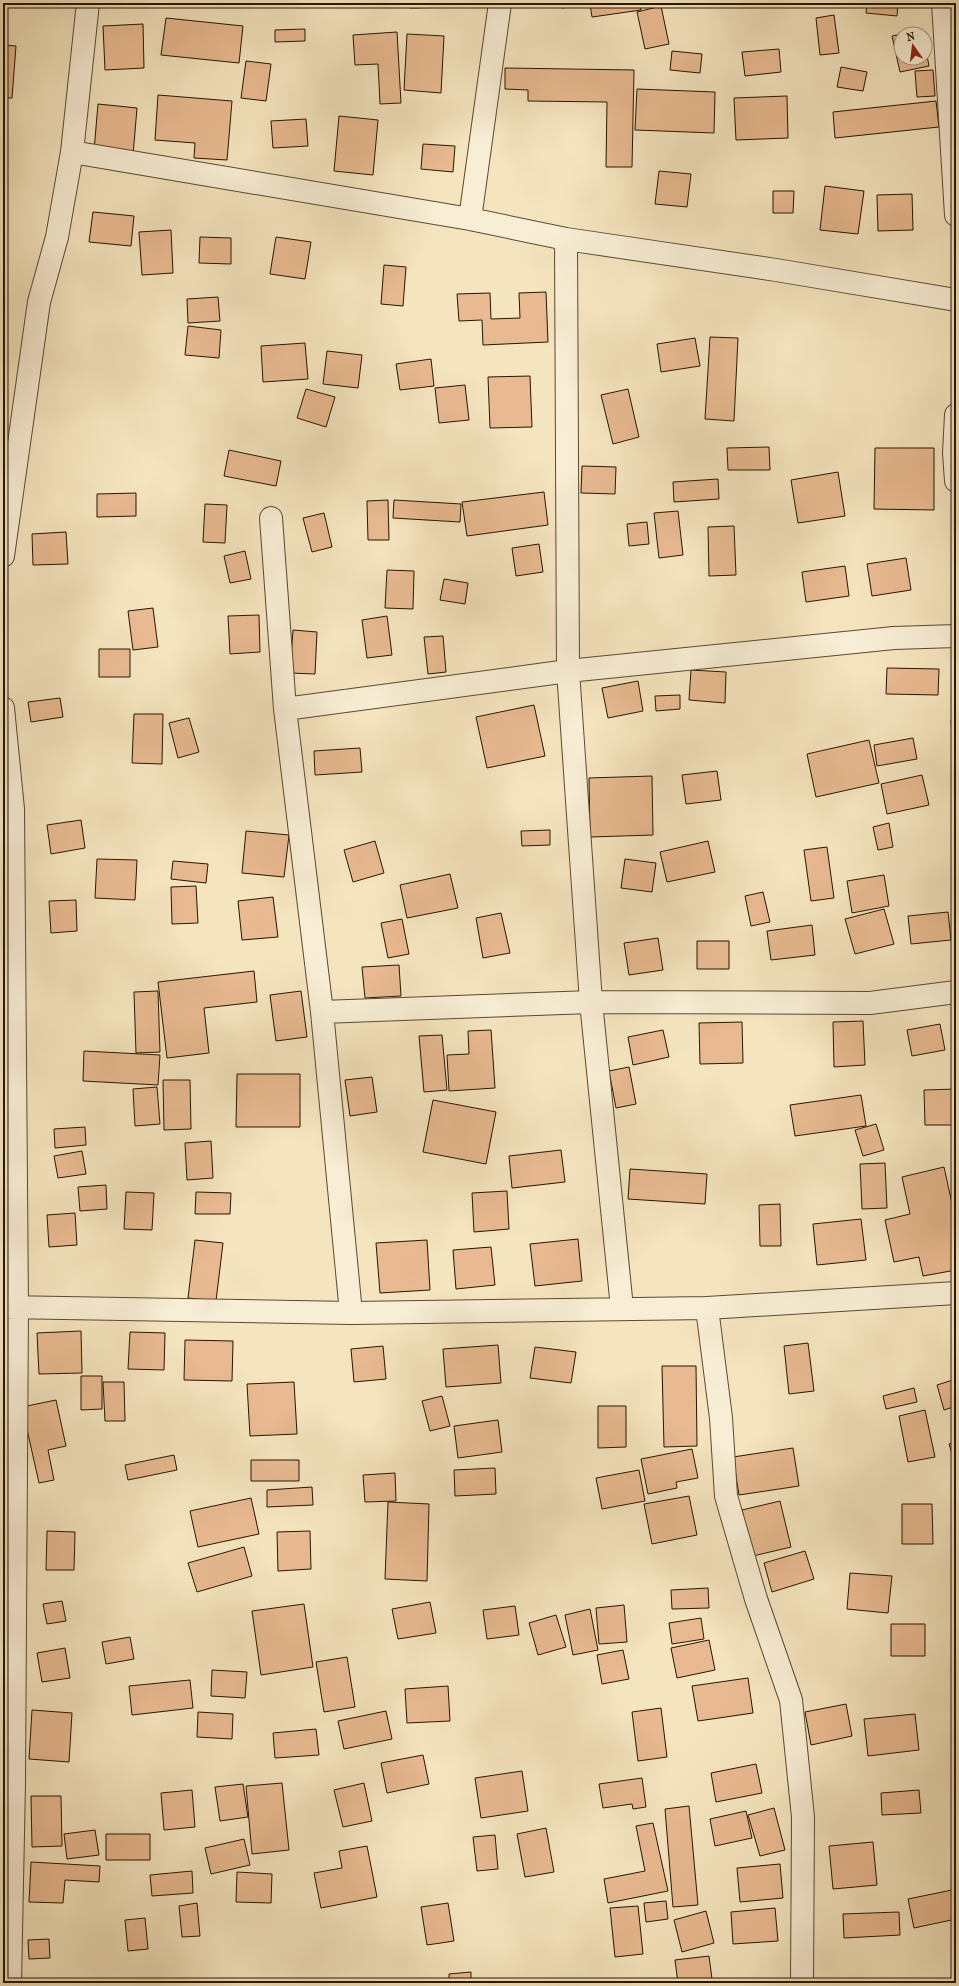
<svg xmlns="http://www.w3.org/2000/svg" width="959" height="1986" font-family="'IM FELL French Canon',serif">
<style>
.building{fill:#e9ba91;stroke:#261500}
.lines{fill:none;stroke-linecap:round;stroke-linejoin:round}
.minor-casing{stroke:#5a4930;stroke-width:24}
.minor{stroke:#f8eed5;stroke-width:22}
</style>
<rect width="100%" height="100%" fill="#f5e5bf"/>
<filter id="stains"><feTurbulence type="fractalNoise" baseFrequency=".005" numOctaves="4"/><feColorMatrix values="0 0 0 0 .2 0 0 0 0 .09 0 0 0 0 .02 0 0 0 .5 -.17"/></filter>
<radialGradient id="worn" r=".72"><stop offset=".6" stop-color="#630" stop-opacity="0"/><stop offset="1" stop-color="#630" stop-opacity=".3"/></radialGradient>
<!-- building -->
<path class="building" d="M410 3H454V7L410 8Z
M561 3H586V5L562 8Z
M590 3H640L641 10 592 17Z
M867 3H898L897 16 866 13Z
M661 6 669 44 645 49 637 12Z
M834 15 839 53 820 55 816 18Z
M166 18 243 26 239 63 161 55Z
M143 24 144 68 105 70 103 26Z
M305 29V41L275 42V30Z
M922 30 923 34H901V58H925V45L929 66 900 72 892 36Z
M397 32 401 103 380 104 378 64 355 65 353 35Z
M407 34 444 36 441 93 404 90Z
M3 45 16 46 12 98H3Z
M779 49 781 72 745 76 742 52Z
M672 51 702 54 700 73 670 70Z
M246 61 271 64 266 101 241 98Z
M841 67 867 72 863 91 837 87Z
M505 68 634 70 632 167H606L607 102 528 101V90L505 89Z
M933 70 935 96 917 97 915 71Z
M637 89 715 92 714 133 635 130Z
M158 95 232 101 227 160 194 158 195 143 155 140Z
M787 96 788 138 736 140 734 98Z
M936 101 939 127 835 138 833 112Z
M98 104 137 108 133 155 94 151Z
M339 116 378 120 373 175 334 171Z
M306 119 308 146 273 148 271 121Z
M423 144 455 146 453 172 421 169Z
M659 171 691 174 687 207 655 204Z
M825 186 864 191 858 234 820 230Z
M773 191H794L793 213H773Z
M912 194 913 230 878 231 877 195Z
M93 212 134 216 131 246 89 242Z
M171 230 173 273 142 275 139 232Z
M200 237 231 238V264L199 263Z
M276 237 311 242 305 279 270 274Z
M384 265 406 267 403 306 381 304Z
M546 292 548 342 483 345 482 320 459 321 457 294 490 293 491 319 520 318 519 293Z
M218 297 220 321 188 323 187 299Z
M188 326 221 330 219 358 185 355Z
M710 337 738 338 734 421 705 419Z
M695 338 700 366 661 372 657 344Z
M305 343 308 379 263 382 261 346Z
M327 351 362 355 358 388 323 384Z
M431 359 434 386 400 390 396 364Z
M530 376 532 427 490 428 488 377Z
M465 385 469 420 439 423 435 388Z
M306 389 335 397 326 427 297 418Z
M628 389 639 437 613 444 601 395Z
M769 447 770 470H728L727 448Z
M875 448H934V510L874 509Z
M229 450 281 461 276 486 224 476Z
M582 466 616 467 615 494 581 493Z
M838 472 845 516 798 523 791 480Z
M718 479 719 499 674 502 673 482Z
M544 492 548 525 467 536 462 502Z
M136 493V516L97 517V494Z
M388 500 389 540H368L367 501Z
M394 500 461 504 460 522 393 518Z
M205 504 227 505 225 543 203 542Z
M678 511 683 555 659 558 654 513Z
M324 513 332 547 312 552 303 518Z
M647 522 649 544 629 546 627 524Z
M734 526 736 575 709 576 708 527Z
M66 532 68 564 33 565 32 534Z
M539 544 543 572 516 576 512 548Z
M245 551 251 579 230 583 224 556Z
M906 558 911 590 872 596 867 564Z
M845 566 849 596 806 602 802 572Z
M387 570 414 571 413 609 385 608Z
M444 579 468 583 465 604 440 600Z
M153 608 158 647 133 650 128 611Z
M259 615 260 652 230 654 228 616Z
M387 616 392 655 367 658 362 620Z
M293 630 317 632 315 674 290 673Z
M443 636 446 672 428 674 424 637Z
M99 649H130V677H99Z
M887 668 939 669 938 695 886 694Z
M691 670 726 672 725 703 689 700Z
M638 681 643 711 608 718 602 688Z
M680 695V709L656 711 655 696Z
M60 698 63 717 31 722 28 702Z
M534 705 545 756 487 768 476 717Z
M134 714H163L162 764 132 763Z
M189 718 199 752 178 758 169 723Z
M956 720V754L954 755 951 721Z
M913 738 917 759 877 766 874 745Z
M869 740 879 783 816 797 807 754Z
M360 748 362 772 315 775 314 751Z
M717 771 721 800 686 804 682 775Z
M922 775 929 805 887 814 881 784Z
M652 776 653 835 590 837 589 778Z
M81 820 85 848 51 854 47 825Z
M889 823 893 847 878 850 873 827Z
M550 830V845L522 846 521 831Z
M246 831 289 835 284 877 242 873Z
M375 841 384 873 353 882 344 850Z
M708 841 715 872 667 882 660 852Z
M827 847 834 898 811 901 804 850Z
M97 859 137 860 135 900 95 898Z
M625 859 656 863 652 892 621 888Z
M173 861 208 864 206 883 171 879Z
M450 874 458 908 407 918 400 885Z
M884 875 889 906 852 913 847 881Z
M196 886 198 923 172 924 171 887Z
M763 892 770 922 751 926 745 896Z
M273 897 278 937 242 940 238 901Z
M76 900 77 931 51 933 49 901Z
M884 909 894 944 855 954 845 919Z
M948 912 951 940 911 944 908 916Z
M501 913 510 953 483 958 476 918Z
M402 919 409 954 388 958 381 923Z
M812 925 815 955 771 960 767 931Z
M658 938 663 970 629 975 624 943Z
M697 941H729V969H697Z
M399 965 401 996 365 998 362 967Z
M254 971 257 1002 204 1008 209 1053 167 1058 158 982Z
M158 991 160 1052 136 1053 134 992Z
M301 991 307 1037 276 1041 270 995Z
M863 1021 865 1065 834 1067 833 1022Z
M742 1022 743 1063 700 1064 699 1023Z
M940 1024 945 1050 912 1056 907 1030Z
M491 1030 495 1088 449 1091 447 1055 469 1054 468 1031Z
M663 1030 669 1057 633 1065 628 1037Z
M442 1035 447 1090 424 1092 419 1036Z
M84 1051 160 1055 158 1085 83 1081Z
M629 1067 636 1104 616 1108 609 1071Z
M237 1074H300V1127H236Z
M372 1077 377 1112 350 1116 345 1080Z
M163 1080H190L191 1129 164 1130Z
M157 1087 160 1124 135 1126 133 1089Z
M956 1089V1125H925L924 1090Z
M861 1095 866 1126 795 1136 790 1105Z
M433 1100 496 1112 486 1164 423 1152Z
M876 1124 884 1150 863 1156 855 1130Z
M85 1127 86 1145 55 1148 54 1129Z
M211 1141 213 1178 187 1180 185 1143Z
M561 1150 565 1182 512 1188 509 1156Z
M82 1151 86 1174 58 1178 54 1156Z
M885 1163 887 1208 862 1209 860 1164Z
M944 1167 956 1222V1270L923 1276 919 1257 894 1262 885 1220 910 1214 902 1177Z
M630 1169 707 1174 705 1204 628 1199Z
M106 1185 107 1209 80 1211 78 1187Z
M507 1191 509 1229 474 1232 472 1193Z
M126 1192 154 1193 152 1230 124 1229Z
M196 1192 231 1193 230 1214H195Z
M780 1204 781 1246H760L759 1205Z
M75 1213 77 1245 49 1247 47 1215Z
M861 1219 866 1260 817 1265 813 1224Z
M578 1239 582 1281 535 1286 530 1244Z
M195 1240 223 1243 216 1301 188 1298Z
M427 1240 430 1290 380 1293 376 1243Z
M491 1247 495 1285 456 1289 453 1250Z
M81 1331 82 1373 39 1374 37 1333Z
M130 1332 165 1333 164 1370 128 1369Z
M185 1340 233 1341 232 1381 184 1380Z
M808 1343 814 1391 789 1394 784 1346Z
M498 1345 501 1383 446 1387 443 1349Z
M383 1346 386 1379 354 1382 351 1349Z
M535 1347 576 1352 571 1383 530 1378Z
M662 1366H696L697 1446 664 1447Z
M81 1376H102V1409L81 1410Z
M956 1379V1406L944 1410 937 1385Z
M103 1382H124L125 1421H105Z
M294 1382 297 1434 250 1436 247 1384Z
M914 1388 917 1402 886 1409 883 1396Z
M442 1396 450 1426 430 1431 422 1401Z
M56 1400 66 1446 48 1450 54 1480 39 1483 22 1407Z
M598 1406H626V1447L598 1448Z
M925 1410 935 1457 908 1462 899 1416Z
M498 1420 502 1452 458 1458 454 1426Z
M956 1442V1466L949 1444Z
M793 1448 799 1486 739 1495 733 1457Z
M692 1449 698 1478 676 1482 677 1488 648 1494 641 1459Z
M174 1455 177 1470 128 1480 125 1465Z
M251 1460H299V1481H251Z
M495 1468 496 1494 455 1496 454 1470Z
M639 1470 645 1501 602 1509 596 1478Z
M395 1473 396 1501 365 1502 363 1475Z
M312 1487 313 1505 267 1507V1490Z
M689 1496 697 1535 652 1544 644 1504Z
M251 1498 259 1534 198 1547 190 1511Z
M780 1501 791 1547 753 1556 742 1510Z
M388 1502 429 1504 427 1581 385 1579Z
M902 1504H932L933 1544H902Z
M47 1531 75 1532 74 1570H46Z
M310 1531 311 1569 278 1571 277 1532Z
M244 1547 252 1576 197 1592 188 1563Z
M805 1551 814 1579 772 1592 764 1563Z
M850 1573 892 1576 888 1613 847 1609Z
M708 1588 709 1608 672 1609 671 1590Z
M62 1601 66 1621 47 1624 43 1604Z
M430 1602 436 1633 398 1639 392 1609Z
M304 1604 313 1667 261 1675 252 1611Z
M624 1605 627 1642 599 1644 596 1608Z
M515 1606 519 1635 487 1639 483 1610Z
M590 1609 598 1650 573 1655 565 1615Z
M556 1615 566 1647 538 1655 529 1623Z
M701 1618 704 1639 672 1644 669 1623Z
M891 1624H925V1656H891Z
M130 1637 134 1659 106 1664 102 1642Z
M709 1640 715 1670 677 1678 671 1648Z
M65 1648 70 1678 42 1682 37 1653Z
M623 1650 629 1679 602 1684 597 1655Z
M347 1657 355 1707 324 1712 316 1662Z
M212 1670 247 1672 245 1698 211 1696Z
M748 1678 753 1713 698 1721 692 1686Z
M190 1680 193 1708 132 1715 129 1686Z
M448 1686 450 1721 407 1723 405 1689Z
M846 1704 852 1736 811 1745 805 1712Z
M661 1708 667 1757 638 1761 632 1712Z
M32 1710 72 1713 69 1762 29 1759Z
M386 1711 392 1739 344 1749 338 1721Z
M198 1712 233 1714 232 1739 197 1737Z
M915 1714 919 1750 868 1756 864 1719Z
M316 1729 319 1755 275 1758 273 1733Z
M423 1755 429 1784 387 1793 381 1763Z
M756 1764 762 1793 716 1802 711 1773Z
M522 1771 528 1811 481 1818 475 1778Z
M642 1778 646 1807 633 1809 632 1804 603 1808 599 1784Z
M282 1783 289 1850 252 1854 246 1786Z
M364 1783 372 1821 343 1827 334 1790Z
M243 1784 248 1817 220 1821 215 1787Z
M192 1790 195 1827 164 1830 161 1793Z
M919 1790 921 1813 882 1815 881 1793Z
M31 1796H61L62 1846 32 1847Z
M689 1806 698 1905 673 1907 665 1809Z
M774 1808 785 1850 760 1856 748 1815Z
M746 1811 752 1838 715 1846 710 1819Z
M653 1823 668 1891 608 1903 604 1879 645 1871 636 1826Z
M546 1828 554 1872 525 1877 517 1834Z
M95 1830 99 1855 67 1859 64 1834Z
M106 1834H150V1860H106Z
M495 1835 498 1869 477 1871 473 1837Z
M244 1839 250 1865 211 1874 205 1848Z
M873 1842 877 1885 833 1889 829 1846Z
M367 1846 377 1897 321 1908 314 1873 342 1868 339 1851Z
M31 1862 100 1866 99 1882 65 1880 63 1903 29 1902Z
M780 1864 783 1898 740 1902 737 1868Z
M192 1871 193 1893 152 1896 150 1875Z
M237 1872 272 1874 271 1903 236 1902Z
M952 1890 956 1919 914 1928 908 1899Z
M666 1901 668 1919 646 1922 644 1903Z
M197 1903 200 1936 182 1937 179 1906Z
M448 1903 454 1941 427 1945 421 1907Z
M638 1906 643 1954 615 1957 610 1908Z
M775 1908 778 1941 733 1944 731 1912Z
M706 1911 714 1943 682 1952 674 1920Z
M899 1912 900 1935 844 1938 843 1914Z
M145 1918 148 1949 128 1951 125 1920Z
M49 1939 50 1958 29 1959 28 1940Z
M709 1956 712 1979 678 1983 675 1960Z
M471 1972V1983H449V1974Z"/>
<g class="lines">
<defs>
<path id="minor" d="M943 3 956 215
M72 152 470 219 566 239 776 270 956 300
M470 219 500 3
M566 239 568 671 591 1002 622 1308
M956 415 954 453 956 481
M271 518 285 709 322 1012 351 1313
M3 556 39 302 57 237 72 152 88 3
M3 708 13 809 17 1307 14 1783 10 1983
M285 709 568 671 894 638 956 636
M322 1012 591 1002 870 1003 956 992
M4 1307 351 1313 707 1308 956 1293
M707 1308 721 1418 726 1496 756 1599 791 1700 803 1817 802 1983"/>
</defs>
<!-- minor casing -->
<use href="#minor" class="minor-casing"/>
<!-- minor -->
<use href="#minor" class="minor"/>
</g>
<!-- margin -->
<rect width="959" height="1986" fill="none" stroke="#f5e5bf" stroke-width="16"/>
<rect x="4" y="4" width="951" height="1978" fill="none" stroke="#261500" stroke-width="2"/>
<rect x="8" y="8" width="943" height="1970" fill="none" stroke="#261500"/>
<!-- north arrow -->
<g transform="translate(913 46) rotate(346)"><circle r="19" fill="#f8eed5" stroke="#a49780"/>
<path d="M0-3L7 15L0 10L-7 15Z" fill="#8f2418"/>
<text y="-6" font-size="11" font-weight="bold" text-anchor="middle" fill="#261500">N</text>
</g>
<rect width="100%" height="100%" filter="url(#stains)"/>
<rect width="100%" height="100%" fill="url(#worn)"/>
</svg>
